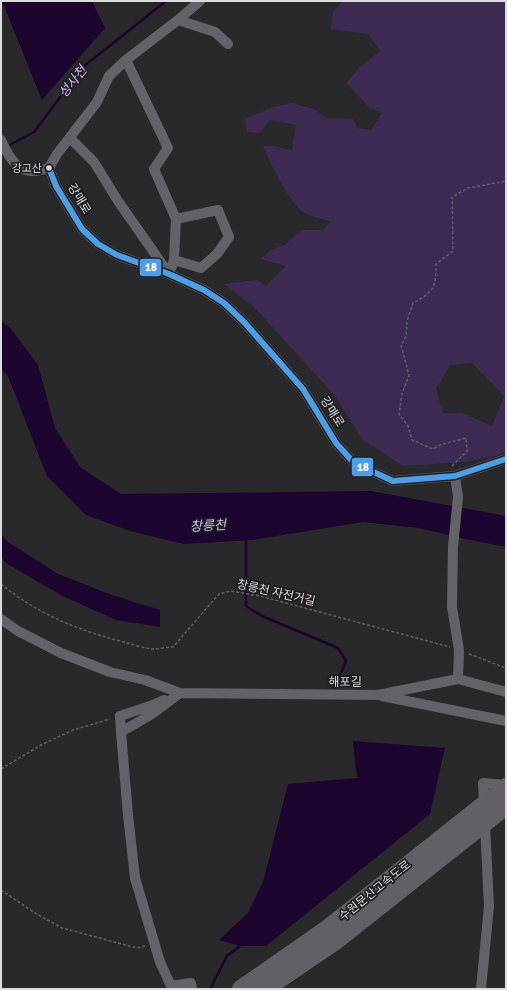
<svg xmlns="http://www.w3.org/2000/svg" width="507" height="990" font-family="Signika,'Noto Sans KR',sans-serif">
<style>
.green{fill:#3e2b53;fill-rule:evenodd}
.water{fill:#1c052f}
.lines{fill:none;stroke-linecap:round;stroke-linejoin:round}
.stream{stroke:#1c052f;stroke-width:2.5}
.path{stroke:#615f65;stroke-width:1.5;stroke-dasharray:3 2;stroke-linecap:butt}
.street{stroke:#646269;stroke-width:10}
.highway-bridge{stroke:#625f67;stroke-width:18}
.bus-1-casing{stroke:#201e23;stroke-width:9}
.bus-1{stroke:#4d9ee5;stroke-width:6}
.bus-dot{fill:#dcdbde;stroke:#201e23;stroke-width:1.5}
.labels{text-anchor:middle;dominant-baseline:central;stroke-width:3.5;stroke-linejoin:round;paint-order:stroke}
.bus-label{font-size:11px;fill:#dcdbde;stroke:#201e23;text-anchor:end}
.street-label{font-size:12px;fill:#dcdbde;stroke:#201e23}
.water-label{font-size:13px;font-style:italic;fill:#d7bbfb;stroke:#201e23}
.line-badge{stroke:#201e23;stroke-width:1.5}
.badge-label{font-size:11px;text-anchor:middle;font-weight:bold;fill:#fff}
</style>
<rect width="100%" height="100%" fill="#29282b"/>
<!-- green -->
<path class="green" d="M343 1H506L505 231 506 246V451L499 455 465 462 403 466 362 439 335 396 255 308 224 284 257 280 266 286 286 266 260 259 271 250 284 245 302 230H323L331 221C322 219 310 217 302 211 289 201 269 162 263 146H273L292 150 296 125 270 120 260 133 247 132 245 119 273 107 292 103 314 109 326 118 353 119 357 128 371 130 382 113 371 109 346 83 360 67 380 51 368 34 331 29 333 12ZM472 363 504 396 492 426 462 413H443L436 389 450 365Z"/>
<!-- water -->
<path class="water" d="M2 1H92L105 28 42 100Z
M1 321 11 329 38 365 55 428 80 467 121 494 371 491 506 516V547L465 539 419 528 363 522 253 540 184 544 130 531 86 515 47 476 8 376 1 369Z
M1 534 8 542 58 574 112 595 160 610V627L116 620 63 596 9 565 1 558Z
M353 741 445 748 430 814 266 946H240L219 940 248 913 263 882 288 784 357 778Z"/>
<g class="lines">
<!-- stream -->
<path class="stream" d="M6 147 34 132 83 67 166 1
M246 537V606L262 616 338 648 346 661 340 676
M210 989 227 956 240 946"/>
<!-- path -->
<path class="path" d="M452 466 467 451 466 438 440 445 433 449 412 440 408 426 399 414 402 394 409 375 401 345 406 337 407 321 413 303C434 292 436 287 436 264L453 251 452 197 468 188 506 181
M1 584C37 614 82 632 128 643 135 645 144 648 151 649 158 649 166 647 173 647L219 594 230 591 260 596 450 647
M469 654 506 668
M1 769 41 745 73 730 110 719
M1 890 35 913 62 928 137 948 145 946"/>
<!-- street -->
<path class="street" d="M178 20 215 32 228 44
M126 60 168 148 154 169 176 219 174 260 169 274
M70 138 94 162 118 201 169 274
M1 140C7 153 16 172 33 171 38 171 44 169 49 168
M49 168 56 186 82 229 98 244 117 255 169 274 204 290 224 303 244 322 303 389 336 443 354 463 393 481 455 476 506 459
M49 168 57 154 97 102 109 76 126 60 178 20 200 1
M174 260 201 268 217 254 229 237 218 210 176 219
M455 476 458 497 453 547 452 607 459 650 458 679
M1 619 18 631 61 653 110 672 145 680 180 693 378 695 458 679 506 692
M180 693 152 714 121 732 128 815 135 878 160 962 171 986 191 983 192 989
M382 696 506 721
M121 732 120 716 150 706 164 700
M481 989 489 906 483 783 506 785"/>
<!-- highway-bridge -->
<path class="highway-bridge" d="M241 989 327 929 506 787
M265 989 337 940 506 806"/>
<defs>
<path id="bus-1" d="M49 168 56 186 82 229 98 244 117 255 169 274 204 290 224 303 244 322 303 389 336 443 354 463 393 481 455 476 506 459"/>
</defs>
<!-- bus-1 casing -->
<use href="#bus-1" class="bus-1-casing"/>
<!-- bus-1 -->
<use href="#bus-1" class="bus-1"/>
</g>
<!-- markers -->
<circle class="bus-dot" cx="49" cy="168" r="3.5"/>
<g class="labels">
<!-- bus labels -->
<g class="bus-label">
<text x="42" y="168">강고산</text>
</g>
<!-- street labels -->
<g class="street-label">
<text transform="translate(79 199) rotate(59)">강매로</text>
<text transform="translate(332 412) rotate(58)">강매로</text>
<text transform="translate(276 593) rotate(13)">창릉천 자전거길</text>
<text x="345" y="682">해포길</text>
<text transform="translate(375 891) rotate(-39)">수원문산고속도로</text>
</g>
<!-- water labels -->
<g class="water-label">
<text transform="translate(73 82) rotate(-51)">성사천</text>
<text transform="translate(208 526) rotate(-3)">창릉천</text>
</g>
</g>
<g class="line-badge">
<rect x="139" y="258" width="23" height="19" rx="4" fill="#4d9ee5"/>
<rect x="351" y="457" width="23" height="20" rx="4" fill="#4d9ee5"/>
</g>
<g class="badge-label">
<text x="151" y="271">18</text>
<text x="363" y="471">18</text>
</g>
<!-- border -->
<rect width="507" height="990" fill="none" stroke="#dcdbde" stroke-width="4"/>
</svg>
